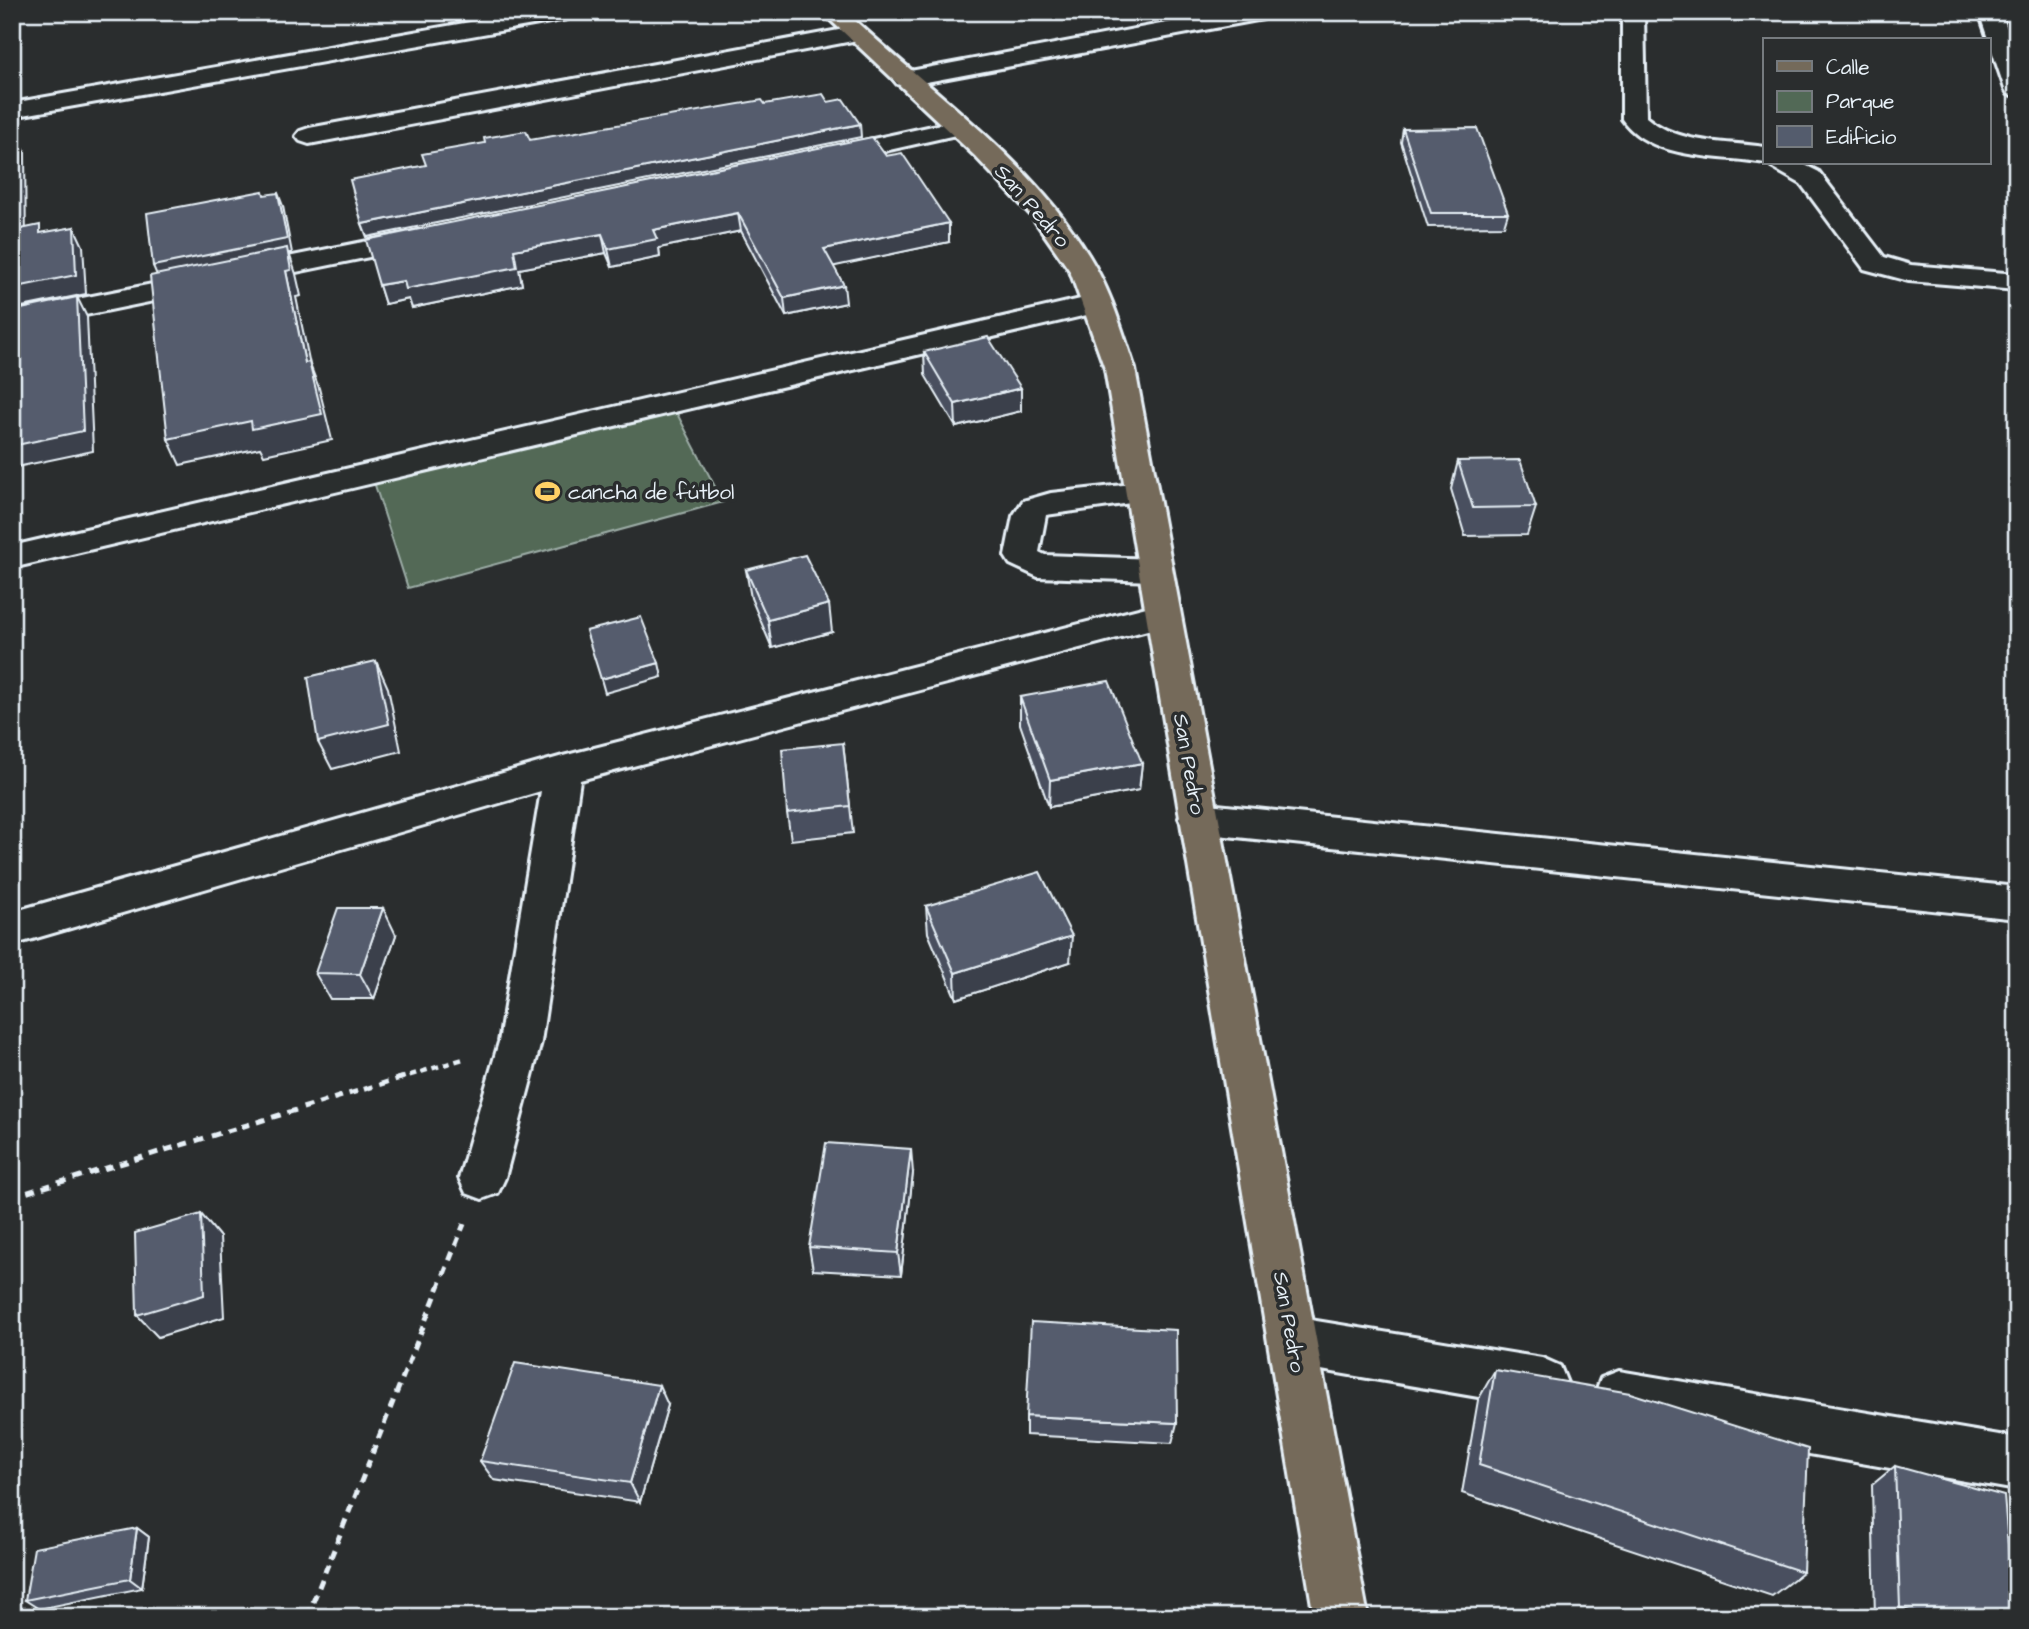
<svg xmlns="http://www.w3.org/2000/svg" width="2029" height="1629" font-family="'Architects Daughter',sans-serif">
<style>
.green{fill:#526956;stroke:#9dada7;stroke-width:2}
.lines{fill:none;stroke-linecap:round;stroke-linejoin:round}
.minor-casing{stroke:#e8f1f8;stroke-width:6}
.major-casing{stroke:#e8f1f8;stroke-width:6}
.path-far1{stroke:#e8f1f8;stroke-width:4.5;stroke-dasharray:7 5;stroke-linecap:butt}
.path{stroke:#e8f1f8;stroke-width:5;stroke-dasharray:9 7;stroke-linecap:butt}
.minor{fill:#2a2d2e;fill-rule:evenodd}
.major{fill:#746a5a;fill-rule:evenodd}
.wall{fill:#484f5e;stroke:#e8f1f8;stroke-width:2}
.shaded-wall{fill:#3b404c;stroke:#e8f1f8;stroke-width:2}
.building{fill:#545c6d;stroke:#e8f1f8;stroke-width:2}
.labels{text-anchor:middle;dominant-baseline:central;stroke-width:7;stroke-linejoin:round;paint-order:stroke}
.street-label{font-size:21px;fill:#e8f1f8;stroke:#2a2d2e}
.poi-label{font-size:21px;fill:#e8f1f8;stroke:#2a2d2e;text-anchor:start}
</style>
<rect width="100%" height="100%" fill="#2a2d2e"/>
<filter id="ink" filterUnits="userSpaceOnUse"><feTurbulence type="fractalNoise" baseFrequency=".0143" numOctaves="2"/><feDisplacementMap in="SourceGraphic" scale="14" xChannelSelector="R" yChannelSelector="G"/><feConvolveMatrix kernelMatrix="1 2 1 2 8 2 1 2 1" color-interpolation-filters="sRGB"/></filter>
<g filter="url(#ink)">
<!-- green -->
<path class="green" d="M673 406 723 502 408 588 374 482Z"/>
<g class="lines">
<defs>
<path id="minor" d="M527 12H578L567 19 12 117V103Z
M1225 12H1274L1263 19 905 86 897 84 893 79 897 74 905 72Z
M1622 12H1644L1646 117C1679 145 1725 141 1765 147V163C1720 155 1651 161 1622 119Z
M1979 12H2001L2017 55V96L2008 94 2005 89Z
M855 27 863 29 867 34 863 39 309 144 300 141 296 136 300 131 309 128Z
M960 120 969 122 972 127 969 132 827 164 818 161 814 156 818 151Z
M1769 163H1801L1819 172 1884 257 1911 265 2017 274V290L1909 281 1864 269 1801 184 1773 168Z
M418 231 428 233 432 239 428 245 12 330V312Z
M1098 295 1108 298 1112 304 1108 310 12 568V546Z
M1141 483 1152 486 1157 493 1152 500 1046 515 1039 552 1045 555 1154 559 1166 562 1171 570 1166 578 1154 581 1038 577 1010 564 1005 556 1013 516 1023 501 1051 493Z
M1162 603 1174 607 1179 615 1174 623 580 780 541 1042 505 1178 498 1193 482 1199 466 1193 459 1178 499 1042 541 791 12 945V912L563 756Z
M1198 803 2017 887V919L1198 833 1184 828 1179 818 1184 808Z
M1292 1317 1542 1358 1560 1366 1567 1383 1560 1400 1542 1408 1292 1365 1275 1358 1268 1341 1275 1324Z
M1619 1371 2017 1438V1490L1619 1421 1601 1414 1594 1396 1601 1378Z"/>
<path id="major" d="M822 12H846C928 90 1030 158 1089 256 1111 291 1122 331 1135 369L1368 1617H1314L1105 369 1070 271 1031 215 975 156Z"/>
</defs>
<!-- minor casing -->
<use href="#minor" class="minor-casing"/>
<!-- major casing -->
<use href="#major" class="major-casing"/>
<!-- path-far1 -->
<path class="path-far1" d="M398 1079 463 1059"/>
<!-- path -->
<path class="path" d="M12 1197 404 1077
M307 1617 464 1224"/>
<!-- minor -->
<use href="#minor" class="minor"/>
<!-- major -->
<use href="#major" class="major"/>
</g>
<!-- wall -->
<path class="wall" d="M1403 129 1508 213 1504 226 1428 227 1401 142Z
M886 156 949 242 833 266 846 303 786 316 741 231 659 248 660 257 612 267 606 253 519 269 522 285 412 308 409 299 385 304 379 285Z
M924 352 1021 388V411L956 427 925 375Z
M1458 461 1536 507 1527 535 1465 536 1451 489Z
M746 570 832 632 772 648 751 598Z
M1020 697 1142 763 1139 790 1049 807 1020 724Z
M843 743 853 833 791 840 787 813Z
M926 906 1070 962 956 999 928 933Z
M396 935 374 999H330L315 973Z
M913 1173 901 1275 813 1270 809 1247Z
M1495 1370 1803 1572 1772 1596 1462 1493 1478 1400Z
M668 1405 640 1502 494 1480 480 1461Z
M1026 1416 1177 1423 1172 1443 1026 1435Z
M1895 1466 2014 1617H1875L1872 1485Z
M137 1528 149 1537 142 1588 39 1609 25 1600Z"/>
<!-- shaded-wall -->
<path class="shaded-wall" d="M860 124 861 137 367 237 362 224Z
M16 133 25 152 26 249 16 230Z
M278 193 283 206 292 253H289L296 274 301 296 296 297 315 389 305 363 286 271 159 280 153 266Z
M738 213 741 231 659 248 660 257 612 267 608 249 653 230Z
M949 223V242L826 268 824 249Z
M74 227 83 246 86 294 12 309V288Z
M602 234 606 253 519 269 522 285 412 308 409 299 385 304 379 285 404 281 514 250Z
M844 285 846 303 786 316 784 298Z
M77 297 87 317 93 451 12 468V446Z
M309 362 319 388 332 440 264 455 260 448 180 465 168 439Z
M1021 388V411L956 427 955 404Z
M829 604 832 632 772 648 768 620Z
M376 661 388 688 401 751 332 769 318 742Z
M659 663 662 677 605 693 601 679Z
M1142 763 1139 790 1049 807 1050 780Z
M383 908 396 935 374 999 360 974Z
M1072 936 1070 962 956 999 955 973Z
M911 1149 913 1173 901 1275 898 1253Z
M201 1214 220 1237 224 1317 158 1337 137 1315Z
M659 1385 668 1405 640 1502 630 1483Z
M137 1528 149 1537 142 1588 130 1579Z"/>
<!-- building -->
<path class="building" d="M823 94 828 102 843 99 860 124 362 224 350 180 426 165 422 154 485 143 484 138 526 131 530 140 762 100 765 104Z
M1477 128 1508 213H1431L1403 129Z
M12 133H16V230L40 225V233L74 227 76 275 12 288Z
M872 137 886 156 902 153 949 223 824 249 844 285 784 298 738 213 653 230 657 239 608 249 602 234 514 250 517 267 406 289 404 281 379 285 366 240Z
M263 191 264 195 278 193 287 239 153 266 147 213Z
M287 248 291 270 286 271 305 363 309 362 322 414 252 429 251 421 168 439 150 276Z
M77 297 83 431 12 446V311Z
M988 337 1021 388 955 404 924 352Z
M1520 460 1536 507 1473 508 1458 461Z
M805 555 829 604 768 620 746 570Z
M641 617 659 663 601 679 586 631Z
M376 661 389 724 318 742 308 677Z
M1109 681 1142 763 1050 780 1020 697Z
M843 743 850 806 787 813 782 749Z
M1040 872 1072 936 955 973 926 906Z
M338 908H383L360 974 315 973Z
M826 1143 911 1149 898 1253 809 1247Z
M201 1214 204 1295 137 1315 135 1233Z
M1031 1322 1176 1330 1177 1423 1026 1416Z
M515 1363 659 1385 630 1483 480 1461Z
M1495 1370 1630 1393 1808 1449 1803 1572 1479 1465Z
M1895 1466 2004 1496 2014 1617H1929L1900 1608Z
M137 1528 130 1579 25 1600 34 1548Z"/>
</g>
<!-- icons -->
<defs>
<symbol id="stadium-bare" viewBox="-9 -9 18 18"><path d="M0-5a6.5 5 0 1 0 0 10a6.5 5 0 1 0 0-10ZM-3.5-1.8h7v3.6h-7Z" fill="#ffd166" stroke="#2a2d2e" stroke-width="2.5" paint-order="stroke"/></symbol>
</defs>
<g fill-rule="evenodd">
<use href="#stadium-bare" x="530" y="474" width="35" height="35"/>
</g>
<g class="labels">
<!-- street labels -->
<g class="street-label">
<text transform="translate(1032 206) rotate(49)">San Pedro</text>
<text transform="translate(1189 764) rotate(80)">San Pedro</text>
<text transform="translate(1289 1322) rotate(80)">San Pedro</text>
</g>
<!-- poi labels -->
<g class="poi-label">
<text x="568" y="492">cancha de fútbol</text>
</g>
</g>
<!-- margin -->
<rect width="2029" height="1629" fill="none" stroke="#2a2d2e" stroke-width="42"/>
<rect x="21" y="21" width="1987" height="1587" fill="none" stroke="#e8f1f8" stroke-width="2.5" filter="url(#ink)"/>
<!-- legend -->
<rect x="1763" y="38" width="228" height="126" fill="#2a2d2e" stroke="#767b7f" stroke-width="2"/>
<rect x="1777" y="61" width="35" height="10" fill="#746a5a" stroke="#767b7f" stroke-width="2"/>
<text x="1826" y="74" font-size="21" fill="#e8f1f8">Calle</text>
<rect x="1777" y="91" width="35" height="21" fill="#526956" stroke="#767b7f" stroke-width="2"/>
<text x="1826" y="108" font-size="21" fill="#e8f1f8">Parque</text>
<rect x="1777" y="126" width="35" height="21" fill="#545c6d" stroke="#767b7f" stroke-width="2"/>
<text x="1826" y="144" font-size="21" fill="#e8f1f8">Edificio</text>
</svg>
